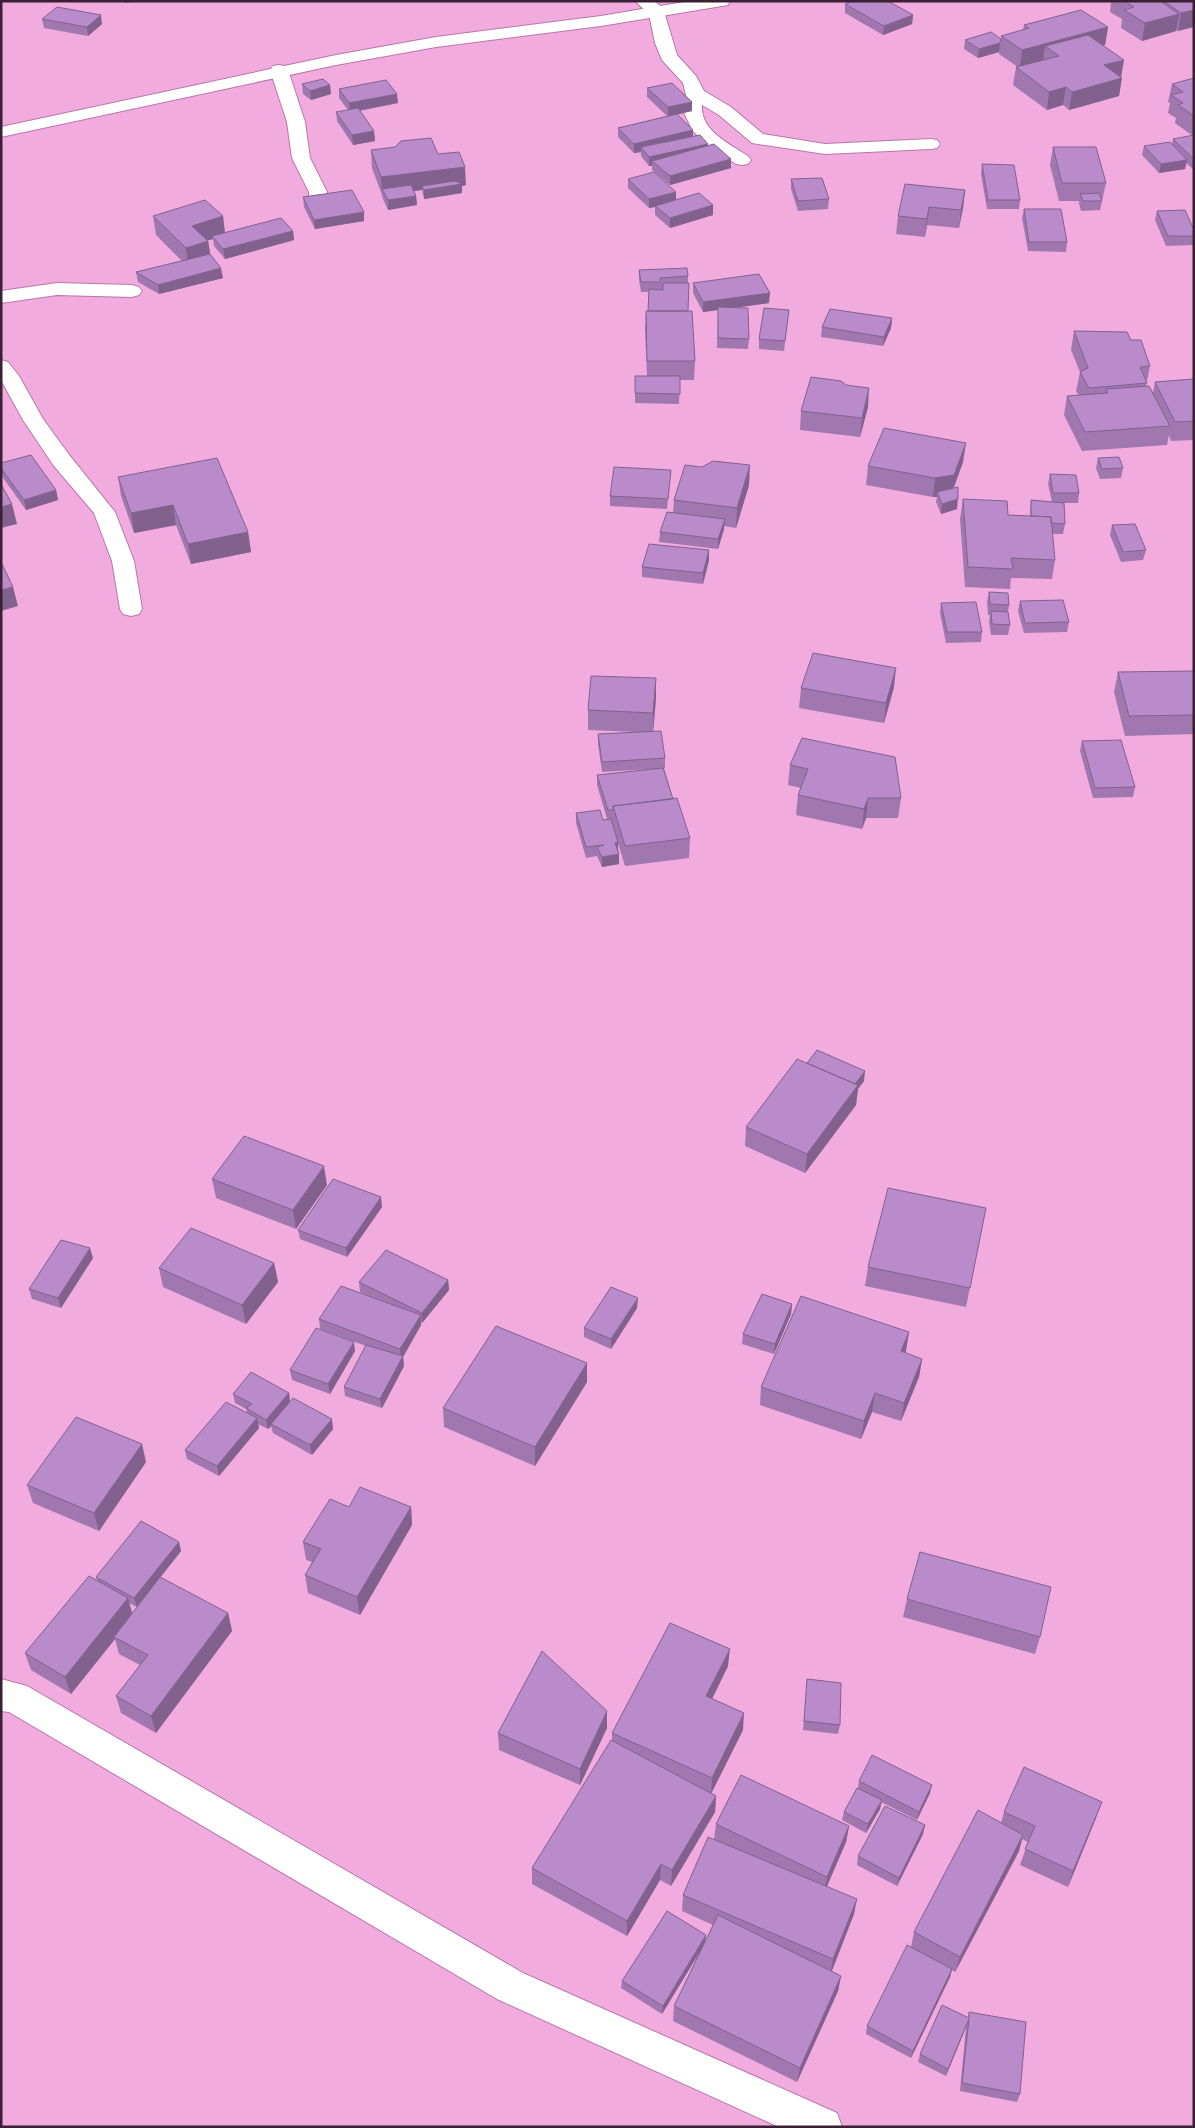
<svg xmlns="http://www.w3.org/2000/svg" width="1195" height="2128" font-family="Jost,sans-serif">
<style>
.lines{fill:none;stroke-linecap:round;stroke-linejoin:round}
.street-casing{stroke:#b977a8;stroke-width:2}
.secondary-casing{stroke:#b977a8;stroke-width:2}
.street{fill:#fff;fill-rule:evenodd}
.secondary{fill:#fff;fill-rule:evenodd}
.wall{fill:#a078af}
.shaded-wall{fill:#82618e}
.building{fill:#ba8bcb;stroke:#82618e}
</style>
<rect width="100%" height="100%" fill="#f1abde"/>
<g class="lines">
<defs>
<path id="street" d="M635 1H654L663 8 677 55 696 76 704 91 731 107 763 134 825 144 931 139 937 140 940 144 937 148 931 149 825 154 758 144 752 143 719 115 702 105C700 131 730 144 748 156L751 160 748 164 742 165 736 164 706 144 693 131 684 113 686 95 683 83 662 60 655 43 649 14Z
M279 65 285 66 288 70 305 122 310 158 327 192V199L325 203 318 205 311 203 309 199V192L292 158 287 122 270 70 273 66Z
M57 283 132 285 139 287 142 291 139 295 132 297 57 295 1 303V291Z
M1 360 8 362 19 376 43 419 70 456 115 512 134 561 142 609 139 614 131 616 123 614 120 609 112 561 94 513 54 466 23 420 1 380Z
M1 1679 27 1686 523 1973 837 2113 842 2127H779L497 1999 9 1712 1 1711Z"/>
<path id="secondary" d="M690 1H730L728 5 722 6 601 26 436 47 336 65 1 137V127L336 55 436 37 601 16Z"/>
</defs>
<!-- street casing -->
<use href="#street" class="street-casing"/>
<!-- secondary casing -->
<use href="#secondary" class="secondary-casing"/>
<!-- street -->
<use href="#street" class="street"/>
<!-- secondary -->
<use href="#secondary" class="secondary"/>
</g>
<!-- wall -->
<path class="wall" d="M124 1H146L124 3Z
M1111 1H1194L1178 31 1176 30V31L1142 41 1121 28 1122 19 1110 12Z
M845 4 913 15 912 24 883 35 845 13Z
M42 19 102 24 88 36 44 28Z
M1024 25 1108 27 1105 45H1103L1121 78 1119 96 1069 110 1063 105 1047 110 1013 85 1016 67H1018L999 54V52L978 58 964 49 965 40 1001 39V36L1023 30Z
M1194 78V170L1186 163 1185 169 1159 173 1142 155 1144 146 1172 144 1173 139 1193 136 1175 123 1176 118 1168 113 1170 103 1168 102 1172 84Z
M302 84 330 85 331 94 311 100 303 94Z
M647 88 692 111 677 114 693 137 708 145 731 168 670 185 652 170V166H649L641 156V152L634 153 618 137V128L667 116 647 97Z
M339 89 398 103 360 111 374 131 375 141 353 145 337 121 336 112 348 110 339 98Z
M1053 147 1106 183 1100 210 1081 211 1079 203V201H1059L1050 165Z
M371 150 438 154 466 185 462 186V193L424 199 423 195 422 190 414 191 416 196 417 205 388 210 383 199 382 195 372 168Z
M982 164 1020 200 1019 209H987L981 174Z
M628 179 676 200 713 205V215L670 228 655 215V207L649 208 628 188Z
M791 179 829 199 828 209 798 211 791 189Z
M965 190 963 208 959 228 927 225 925 237 896 234 898 216Z
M303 197 364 221 315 229 304 207Z
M1024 209 1067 242 1066 252 1028 251 1022 218Z
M1157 211 1194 230V245L1166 246 1155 220Z
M153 216H223L225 233 293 231 294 240 225 259 214 246 213 239 208 240 210 254 223 278 159 294 138 282 136 272 182 261 156 235Z
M639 270 688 276V311L695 361 694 380H680L679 404 635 403V376H647L645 330 646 311H648L649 292H641L639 280Z
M693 283 769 303 733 308 749 339 748 349 717 348 718 310 703 312 693 293Z
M789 310 784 351 759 349V339Z
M892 318 891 328 883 346 821 337 822 327Z
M1074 331 1131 340 1150 366 1146 386 1153 393 1155 382 1194 379V440L1171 441 1169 435 1167 445 1082 451 1064 415 1067 396 1079 395 1076 391 1080 372 1071 350Z
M868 407 860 437 800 430 801 411Z
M1098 458 1123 468 1121 478 1100 479 1096 468Z
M963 462 954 488 957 509 941 514 936 502 937 497H933L866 485 868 466Z
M1 463 56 490 58 500 26 510 1 475Z
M671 470 667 509 610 506V496Z
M1050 474 1079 493 1078 503H1064L1065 524 1063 534H1052L1055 560 1052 579 1011 578 1010 589 965 587 960 519 963 499 1008 515 1030 516V510L1031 500 1052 502 1048 484Z
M118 477 248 532 251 552 191 564 176 525 134 533 121 496Z
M749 485 736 528 724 526V529L718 549 659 542 660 532 673 513 674 500Z
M1112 525 1146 550 1143 560 1121 562 1110 535Z
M709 560 703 584 642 577V567Z
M989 592 1009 605 1008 612 1010 625 1008 635H991L989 621 990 615H988L987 602Z
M1020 601 1069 622 1067 632 1024 633 1018 611Z
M941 603 982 632 981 642 946 643 940 613Z
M1194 671V734L1125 736 1114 692 1118 672Z
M656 678V698L653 731 665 758V768H664L673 799 690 838 689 858 625 866 618 843 619 864 602 867 597 856 586 858 576 823V813L603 820 607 819 597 785V775L651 769 602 772 598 744V734L638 732 588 730V710Z
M894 687 884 723 799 708 801 688Z
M802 738 901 798 898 818H866L862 829 796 815 798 795 801 788 788 785 790 765Z
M1082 741 1135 787 1133 797 1093 798 1080 751Z
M807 1063 864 1081 858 1089 856 1105 805 1173 745 1146 746 1127Z
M212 1179 327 1185 296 1229 216 1198Z
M382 1207 347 1257 300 1239 298 1230Z
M986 1208 966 1307 865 1286 868 1267Z
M93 1258 61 1308 32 1299 29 1289Z
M274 1263 278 1282 246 1324 163 1287 159 1268Z
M448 1280 449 1290 422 1323 421 1322V1325L403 1357 404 1366 382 1408 345 1396 344 1387 366 1346 320 1329 319 1319 369 1296 360 1292 359 1282Z
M792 1304 791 1314 774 1354 742 1344 743 1334Z
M637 1308 611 1349 584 1337V1328Z
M909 1332 905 1353 922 1359 919 1377 901 1421 872 1412 861 1439 760 1405 761 1387Z
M355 1351 330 1394 292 1380 290 1370Z
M587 1382 535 1466 444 1427 443 1408Z
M289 1393 290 1401 333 1429 312 1455 273 1433 271 1426 268 1429 258 1424 259 1428 219 1476 187 1459 185 1450 247 1413 246 1409 235 1403 233 1394Z
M146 1462 99 1531 33 1503 27 1485Z
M349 1507H411L412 1525 360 1615 308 1593 305 1575 312 1562 306 1560 303 1542Z
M179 1542 181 1551 137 1607 129 1603 132 1613H228L232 1631 156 1733 121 1713 116 1696 140 1665 119 1654 115 1639 71 1694 31 1670 25 1653 97 1581 96 1577Z
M907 1599 1040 1637 1035 1654 903 1617Z
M728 1666 712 1699 743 1730 711 1793 716 1796 715 1812 671 1886 660 1880 627 1936 532 1884V1868L612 1741V1733Z
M807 1679 840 1725 838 1734 803 1730Z
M607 1728 580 1785 499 1750 498 1733Z
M859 1781 930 1793 917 1820 881 1802 880 1809 866 1833 842 1820 844 1812 858 1788Z
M1004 1812 1096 1818 1068 1887 1020 1865 1028 1842 1022 1839 1019 1851 955 1972 952 1970 950 1977 911 2058 866 2034 867 2026 911 1947 914 1932 1001 1823Z
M716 1824 849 1826 846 1842 827 1886 854 1914 832 1971 841 1976 838 1991 797 2082 673 2021 674 2006 700 1952 662 2014 621 1988 622 1981 706 1940 713 1925 682 1911 683 1895 714 1839Z
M925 1825 923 1834 897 1886 857 1865 858 1856Z
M969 2012 1020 2094 1017 2102 960 2091 966 2027 946 2076 918 2062 920 2054 968 2017Z"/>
<!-- shaded-wall -->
<path class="shaded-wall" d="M1194 10V27L1178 31 1181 13Z
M1179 14 1176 31 1142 41 1145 23Z
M101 15 102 24 88 36 87 27Z
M913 15 912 24 883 35 884 26Z
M1108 27 1105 45 1059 57V56L1045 46 1043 61 1020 68 1022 50Z
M1000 43 999 52 978 58 979 49Z
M1124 60 1121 78 1104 65Z
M1122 78 1119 96 1069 110 1072 92Z
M330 85 331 94 311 100 310 91Z
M1066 87 1063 105 1047 110 1049 92Z
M397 94 398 103 350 112 349 103Z
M692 102V111L668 117V107Z
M693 130V139L641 147V152L634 153V144Z
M374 131 375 141 353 145 352 135Z
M708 144V154L652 161V166H649V157Z
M731 159V168L670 185V176Z
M1187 160 1185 169 1159 173 1161 164Z
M465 167 466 185 462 186V193L424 199V190L422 186V190L385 195 382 189V195L381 177Z
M965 190 963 208 959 228 961 210Z
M676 192V201L655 206V207L649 208V199Z
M416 196 417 205 388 210V200Z
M713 205V215L670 228V218Z
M929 207 927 225 925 237 927 219Z
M364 212V221L315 229 314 220Z
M223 216 225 235 212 236 213 239 195 244 192 226Z
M293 231 294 240 225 259 223 249Z
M208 241 211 259 188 266 186 248Z
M221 268 223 278 159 294 158 285Z
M770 293 769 303 703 312V302Z
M892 318 891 328 883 346 884 337Z
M869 388 868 407 860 437 862 418Z
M966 443 963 462 951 494 937 492V497H933L935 478Z
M750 465 749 485 736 528 737 508Z
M56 490 58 500 26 510 24 500Z
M958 499 957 509 941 514 942 504Z
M12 504 17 524 1 528V507Z
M173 505 176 525 134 533 131 513Z
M725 519 724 529 718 549V539Z
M248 532 251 552 191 564 188 544Z
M709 550V560L703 584V573Z
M13 587 18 606 1 611V590Z
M896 668 894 687 884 723 886 703Z
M656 678V698L653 733V713Z
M868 798 866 818 862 829 864 809Z
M618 842V853L615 843Z
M619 854V864L602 867V857Z
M865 1071 864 1081 858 1089 856 1105 805 1173 807 1154 853 1086Z
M324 1166 327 1185 296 1229 293 1210Z
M381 1197 382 1207 347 1257 346 1248Z
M90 1248 93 1258 61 1308 58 1298Z
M274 1263 278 1282 246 1324 242 1305Z
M448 1280 449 1290 422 1323V1313Z
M638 1298 637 1308 611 1349V1339Z
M792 1304 791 1314 774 1354 775 1344Z
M421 1315V1325L403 1357 404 1366 382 1408 380 1399 401 1359 400 1349Z
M909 1332 906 1351 898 1370 901 1351Z
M354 1342 355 1351 330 1394 328 1384Z
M922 1359 919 1377 901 1421 904 1403Z
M587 1363V1382L535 1466V1447Z
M289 1393 290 1403 271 1424V1426L268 1429 266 1420Z
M875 1393 872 1412 861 1439 864 1421Z
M257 1418 259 1428 219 1476 217 1466Z
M332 1419 333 1429 312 1455 310 1445Z
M142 1444 146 1462 99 1531 94 1513Z
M411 1507 412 1525 360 1615 357 1597Z
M179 1542 181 1551 137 1607 134 1598Z
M128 1598 133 1616 114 1637 115 1639 71 1694 65 1677Z
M228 1613 232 1631 156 1733 151 1716Z
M730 1649 728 1666 705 1713 706 1696Z
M607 1711V1728L580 1785V1769Z
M744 1713 743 1730 711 1794 712 1778Z
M932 1785 930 1793 917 1820 919 1812Z
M716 1796 715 1812 671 1886 672 1870Z
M882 1800 880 1809 866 1833 868 1824Z
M1102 1802 1096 1818 1068 1887 1073 1871Z
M925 1825 923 1834 897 1886 899 1878Z
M849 1826 846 1842 824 1893 827 1877Z
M1023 1835 1019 1851 955 1972 960 1957Z
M661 1864 660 1880 627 1936V1921Z
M857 1899 854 1914 830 1975 833 1959Z
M706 1935 705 1943 662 2014 663 2006Z
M952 1969 950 1977 911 2058 913 2051Z
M841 1976 838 1991 797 2082 800 2068Z
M969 2019 966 2027 946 2076 948 2069Z"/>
<!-- building -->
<path class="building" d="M854 1H888L913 15 884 26 845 4Z
M1124 1H1160L1179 14 1145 23 1124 10 1134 7Z
M1164 1H1194V10L1181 13Z
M57 7 101 15 87 27 42 19Z
M1081 10 1108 27 1022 50 1001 36 1029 28 1024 25Z
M991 32 1001 39 1000 43 979 49 965 40Z
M1088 35 1124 60 1104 65 1122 78 1072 92 1066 87 1049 92 1016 67 1059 56 1045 46Z
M1194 78V116L1178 105 1183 103 1171 95 1183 92 1172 84Z
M323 79 330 85 310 91 302 84Z
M386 80 397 94 349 103 339 89Z
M672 83 692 102 668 107 647 88Z
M358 108 374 131 352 135 336 112Z
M677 114 693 130 634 144 618 128Z
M700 135 708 144 649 157 641 147Z
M1194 135V159L1173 139Z
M431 138 438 154 459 152 465 167 381 177 371 150 395 147 401 141Z
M1170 142 1187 160 1161 164 1144 146Z
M714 144 731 159 670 176 652 161Z
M1053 147H1096L1106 183H1062Z
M982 164 1014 165 1020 200H988Z
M654 172 676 192 649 199 628 179Z
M822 178 829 199 798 201 791 179Z
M455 181 462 184 424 190 422 186Z
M905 184 965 190 961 210 929 207 927 219 898 216Z
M411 185 416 196 388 200 382 189Z
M352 190 364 212 314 220 303 197Z
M699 193 713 205 670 218 655 206Z
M1099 193 1102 201H1083L1080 194Z
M205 200 223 216 192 226 208 241 186 248 153 216Z
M1024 209H1061L1067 242H1029Z
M1185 210 1194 230V236H1168L1157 211Z
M281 218 293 231 223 249 212 236Z
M210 254 221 268 158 285 136 272Z
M687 268 688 276 660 278V282H641L639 270Z
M759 274 770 293 703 302 693 283Z
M663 283H689L688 311H648L649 289 663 290Z
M718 307 748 308 749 339 718 338Z
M764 308 789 310 785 341 759 339Z
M830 309 892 318 884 337 822 327Z
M646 311H692L695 361H647Z
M1074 331 1127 332 1131 340H1141L1150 366 1140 367 1147 383 1089 388 1080 372 1088 368Z
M635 376H680V394L635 393Z
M811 377 841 381 846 385 869 388 862 418 801 411Z
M1194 379V421L1175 422 1155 382Z
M1149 386 1170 426 1085 432 1067 396 1108 393 1106 389Z
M884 428 966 443 954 475 935 478 868 466Z
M31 455 56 490 24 500 1 468V463Z
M1119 457 1123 468 1102 469 1098 458Z
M217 458 248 532 188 544 173 505 131 513 118 477Z
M713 461 750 465 737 508 674 500 685 465 702 467Z
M614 467 671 470 668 499 610 496Z
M1050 474 1076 475 1079 493H1053Z
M1 484 12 504 1 507Z
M958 487V499L942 504 937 492Z
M963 499 1007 501 1008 515 1051 517 1055 560 1011 558 1013 569 968 567Z
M1031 500 1064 503 1065 524 1051 523V517L1031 516Z
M667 512 725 519 718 539 660 532Z
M1135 524 1146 550 1123 552 1112 525Z
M649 544 709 550 703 573 642 567Z
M1 562 13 587 1 590Z
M989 592 1008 593 1009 605 990 604Z
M1063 600 1069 622 1025 623 1020 601Z
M976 602 982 632H947L941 603Z
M991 611 1008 612 1010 625 992 624Z
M813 653 896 668 886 703 801 688Z
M1194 671V715L1129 716 1118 672Z
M591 676 656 678 653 713 588 710Z
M661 731 665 758 602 762 598 734Z
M802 738 895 757 901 798H868L864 809 798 795 808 769 790 765Z
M1121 740 1135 787 1095 788 1082 741Z
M663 768 673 799 613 806V810H608L597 775Z
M677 798 690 838 625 846 613 806Z
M600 810 603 820 611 819 618 842 615 843 619 854 602 857 597 847 604 845 586 847 576 813Z
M817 1050 865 1071 855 1084 807 1063Z
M797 1059 858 1085 807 1154 746 1127Z
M244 1136 324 1166 293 1210 212 1179Z
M333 1179 381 1197 346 1248 298 1230Z
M888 1188 986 1208 970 1288 868 1267Z
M191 1228 274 1263 242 1305 159 1268Z
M61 1240 90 1248 58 1298 29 1289Z
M386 1250 448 1280 422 1313 359 1282Z
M341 1286 421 1315 400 1349 319 1319Z
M611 1287 638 1298 611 1339 584 1328Z
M762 1294 792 1304 775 1344 743 1334Z
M801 1296 909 1332 901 1351 922 1359 904 1403 875 1393 864 1421 761 1387Z
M496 1326 587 1363 535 1447 443 1408Z
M316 1328 354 1342 328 1384 290 1370Z
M366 1345 403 1356 380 1399 344 1387Z
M251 1372 289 1393 266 1420 246 1408 252 1404 233 1394Z
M293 1398 332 1419 310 1445 271 1424Z
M226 1402 257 1418 217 1466 185 1450Z
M76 1417 142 1444 94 1513 27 1485Z
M360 1487 411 1507 357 1597 305 1575 321 1549 303 1542 330 1499 349 1507Z
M141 1521 179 1542 134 1598 96 1577Z
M920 1552 1051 1587 1040 1637 907 1599Z
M89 1576 128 1598 65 1677 25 1653Z
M160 1577 228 1613 151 1716 116 1696 148 1655 114 1637Z
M670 1623 730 1649 706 1696 744 1713 712 1778 612 1733Z
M542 1651 607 1711 580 1769 498 1733Z
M807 1679 841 1683 840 1725 804 1721Z
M611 1740 716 1796 672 1870 661 1864 627 1921 532 1868Z
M872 1755 932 1785 919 1812 859 1781Z
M1024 1767 1102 1802 1073 1871 1025 1849 1035 1826 1004 1812Z
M741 1775 849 1826 827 1877 716 1824Z
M857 1788 882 1800 868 1824 844 1812Z
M885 1806 925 1825 899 1878 858 1856Z
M978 1810 1023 1835 960 1957 914 1932Z
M708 1837 857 1899 833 1959 683 1895Z
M667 1911 706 1935 663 2006 622 1981Z
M718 1915 841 1976 800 2068 674 2006Z
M907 1945 952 1969 913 2051 867 2026Z
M942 2005 969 2018V2012L1026 2022 1020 2094 962 2083 969 2019 948 2069 920 2054Z"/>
<!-- border -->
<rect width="1195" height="2128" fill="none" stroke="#3a2034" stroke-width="5"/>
</svg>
